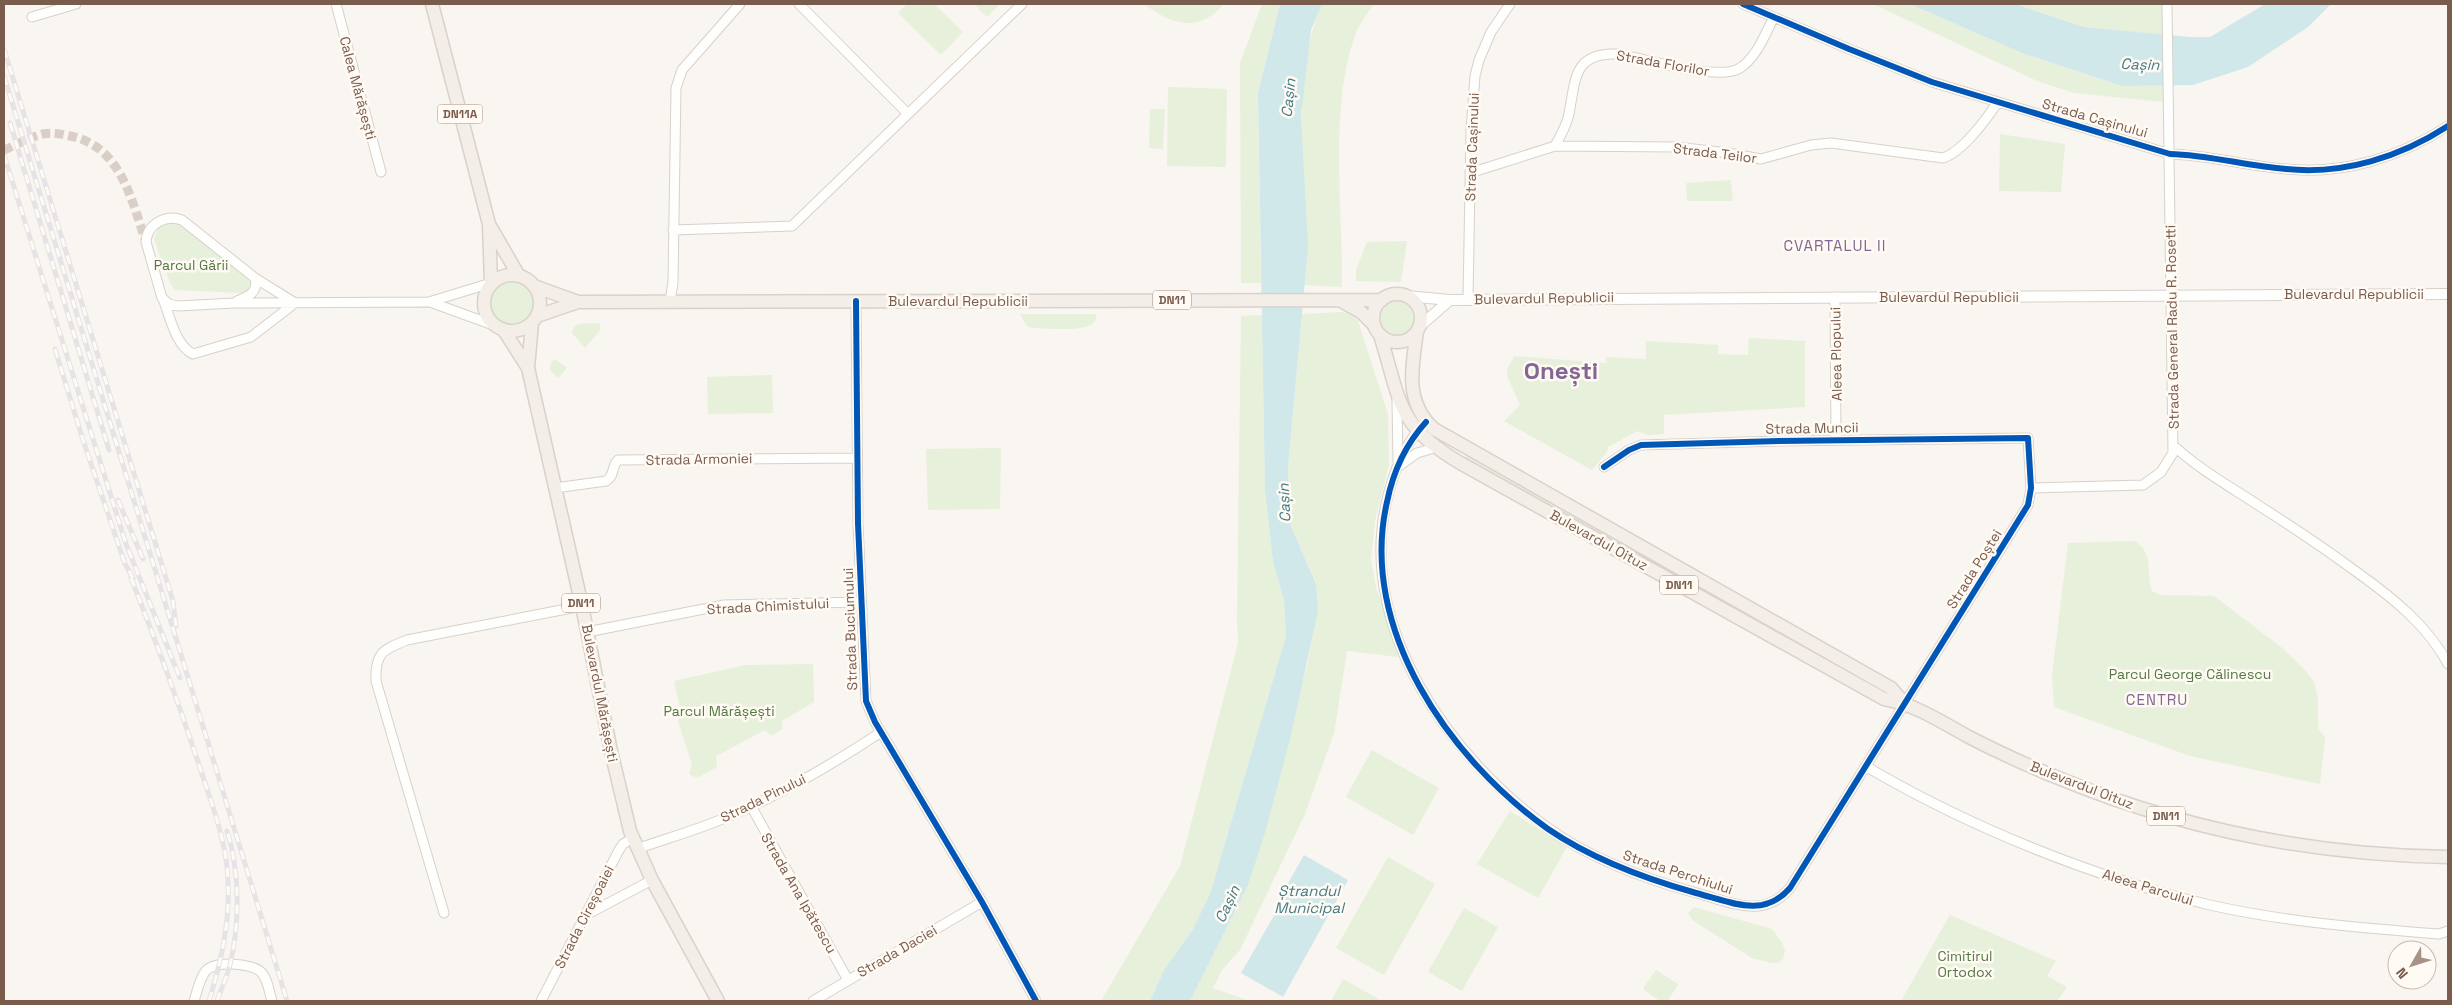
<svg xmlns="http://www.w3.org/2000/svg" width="2452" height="1005" font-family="'Space Grotesk',sans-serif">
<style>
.green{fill:#e7f0db}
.water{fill:#d0e8ea}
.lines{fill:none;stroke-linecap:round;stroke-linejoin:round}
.minor-tunnel{stroke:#d9cfc7;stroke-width:9;stroke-dasharray:9 4.5;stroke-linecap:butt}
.minor-casing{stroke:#d7d1cb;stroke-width:11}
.tertiary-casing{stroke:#d7d1cb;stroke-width:12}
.primary-casing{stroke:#dad1cc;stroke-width:15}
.minor{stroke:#fefefd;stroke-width:9}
.tertiary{stroke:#fefefd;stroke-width:10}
.primary{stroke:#f3eee8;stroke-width:12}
.rail-casing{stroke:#e6e3e7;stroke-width:5}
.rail{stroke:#fffaf3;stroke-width:3;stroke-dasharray:9;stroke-linecap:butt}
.cycleway-casing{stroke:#fffaf3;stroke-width:9}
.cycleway{stroke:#0057b8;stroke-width:6}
.labels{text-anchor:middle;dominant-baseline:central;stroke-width:5;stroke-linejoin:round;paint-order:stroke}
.shield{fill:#fffaf3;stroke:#a28b7f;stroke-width:1}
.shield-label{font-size:12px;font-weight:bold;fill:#7a5c4d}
.street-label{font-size:14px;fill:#7a5c4d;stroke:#fffaf3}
.park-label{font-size:14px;fill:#537a41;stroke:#fffaf3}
.water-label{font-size:15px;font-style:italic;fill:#437c86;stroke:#fffaf3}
.neighbourhood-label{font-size:15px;letter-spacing:1px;fill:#846695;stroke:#fffaf3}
.town-label{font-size:24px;font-weight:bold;fill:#846695;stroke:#fffaf3}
</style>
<rect width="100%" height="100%" fill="#f9f5f0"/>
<!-- green -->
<path class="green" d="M907 4H934L963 32 941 55 898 13Z
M974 4H1000L987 17Z
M1144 4H1223C1200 34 1170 24 1144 4Z
M1262 4H1280L1258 93 1261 283H1241L1240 63Z
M1322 4H1374C1367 14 1359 24 1355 36 1329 106 1343 212 1342 287L1305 285C1313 192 1284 92 1322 4Z
M1873 4H1910L2022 53 2122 86 2163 85 2164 102 2074 93 2037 81Z
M2015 4H2162V35L2084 27Z
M1168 87 1227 89 1226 167 1167 166Z
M1150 109H1165L1163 149 1149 148Z
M2000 134 2065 144 2061 192 1999 191Z
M1731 180 1733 201H1687L1686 183Z
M166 222 179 223 249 280 251 288 246 293H241L175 290 170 283 154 239 158 228Z
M1407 241 1401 282 1356 281V270L1367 242Z
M490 303a22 22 0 1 1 44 0a22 22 0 1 1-44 0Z
M1374 318a23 23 0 1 1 46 0a23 23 0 1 1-46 0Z
M1341 312 1351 313 1358 321 1388 414 1389 464 1375 521 1371 559 1376 587 1399 657 1347 651 1334 733 1305 814 1240 950 1222 970 1213 988 1250 1001H1190L1248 885 1308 661 1317 611 1316 583 1289 521 1288 467 1302 314Z
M1020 314H1096C1100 335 1046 328 1032 328L1027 326Z
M1262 315 1265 491 1273 562 1284 600 1286 636 1210 894 1193 929 1164 970 1150 1001H1101L1180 866 1238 643 1237 620 1241 316Z
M600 323V330L585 348 572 333 573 328 578 324Z
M1749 338 1805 341V407L1664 415V434L1648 435 1637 431 1608 447 1607 452 1592 470 1504 421 1520 405 1507 376V370L1514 356 1606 363V357L1646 359V341L1718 345V354L1748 355Z
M555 359 567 368 558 378 550 370 551 362Z
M772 375 773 413 708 414 707 377Z
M1001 448 1000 509 928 510 926 449Z
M1470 450 1891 688 1884 699 1462 464Z
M2134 541C2156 553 2144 574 2153 592L2161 595 2214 596 2281 647 2305 670 2314 682 2318 698V724L2319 730 2325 737 2320 784 2190 756 2054 707 2052 675 2068 543Z
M813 664 814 702 782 721 783 729 771 736 765 730 716 756 717 767 697 778 689 774 692 765 678 721 680 709 674 681 745 665Z
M1372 750 1439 788 1413 835 1346 797Z
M1510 811 1567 847 1538 898 1477 864Z
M1388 857 1435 884 1384 975 1336 948Z
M1694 907 1772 929 1782 942 1785 951 1783 959 1779 963H1772L1752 958 1692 920 1688 913Z
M1464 908 1498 927 1462 991 1428 972Z
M1950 915 2056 961 2047 976 2067 987 2057 1001H1901Z
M1656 970 1678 984 1668 1001H1660L1644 990V987Z
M1343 979 1382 1001H1331Z"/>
<!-- water -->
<path class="water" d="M1280 4H1322L1311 30 1301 114 1308 248 1288 467 1289 521 1316 584 1318 611 1291 735 1265 833 1248 885 1190 1001H1150L1164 970 1193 929 1210 894 1286 636 1284 600 1273 562 1265 491 1258 93Z
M1910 4H2015L2084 27 2189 37H2210L2265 4H2331L2308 27 2248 67 2193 85 2122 86 2022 53Z
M1304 855 1348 880 1283 997 1241 973 1280 905 1277 903Z"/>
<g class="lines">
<!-- minor-tunnel -->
<path class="minor-tunnel" d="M4 150C16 145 30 137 43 134 51 132 61 134 70 136 121 146 131 199 146 242"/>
<defs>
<path id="minor" d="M336 4 381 172
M799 4 907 113
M1743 4 1849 49 1932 82 2170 154C2209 155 2247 166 2286 169 2344 175 2400 157 2448 126
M32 17 76 4
M1555 146C1560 137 1565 128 1568 118 1576 85 1570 52 1617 54 1644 58 1719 82 1740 68 1757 57 1765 34 1774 17
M1470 173 1555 146 1677 147 1728 153 1761 159 1811 145 1831 143 1943 158C1962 152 1986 120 1997 103
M673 230 792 226 1022 4
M1835 297 1836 440
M163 299C170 316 175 345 193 354L251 337 295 303
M1468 299 1471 130 1475 76 1479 60 1491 32 1510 4
M237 301C248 297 259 292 255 278
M856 301 858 523 866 701 875 722 982 902 1036 1001
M430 302 496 326
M670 302 673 282 676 88 682 70 740 4
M295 303 255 278 182 220C166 214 147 224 146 242L162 298 169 304 178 306 234 303 429 302 491 283
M1397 400 1398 462
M1422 426C1402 448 1392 476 1386 504 1358 629 1451 759 1548 828 1592 860 1648 880 1700 894 1733 903 1764 919 1790 888L2028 505 2031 488 2028 438 1779 441 1641 445 1629 450 1604 467
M2174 446C2200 470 2231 487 2261 507 2294 528 2327 550 2358 573 2393 598 2428 626 2448 664
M1399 466 1417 453 1438 447
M555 488 606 481C615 476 611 467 618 460L857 458
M2031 488 2143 485 2161 472 2173 453 2167 4
M587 632 724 605 861 602
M1867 767C1969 827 2095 878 2210 905 2285 922 2362 928 2439 934L2448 931
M751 806 848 980
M637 849C665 839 693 831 720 820 777 797 830 766 881 732
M444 913 376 681C375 653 382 650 407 640L582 606
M586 915 652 880
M194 1001C197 992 199 980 205 972 213 960 252 963 261 972 268 979 269 992 272 1001
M541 1001 619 850 623 844 633 838
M813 1001 982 902"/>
<path id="tertiary" d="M1406 296 1450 300 2448 294
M1420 326 1450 300"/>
<path id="primary" d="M432 4 489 224 491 283
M490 226 519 276
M484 303a28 28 0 1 1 56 0a28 28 0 1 1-56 0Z
M534 286 578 302
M1373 318a24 24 0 1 1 48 0a24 24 0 1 1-48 0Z
M1341 301 1361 312 1374 325
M537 316 578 302 1382 300
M532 323 528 368 582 606 611 751 630 831 652 880 718 1001
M503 329 528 368
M1417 331C1412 368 1404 402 1434 429L1891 688 1904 703
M1380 335C1401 401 1395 425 1462 464L1884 699C1914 704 1940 721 1967 736 1996 751 2026 765 2056 777 2181 829 2314 855 2448 857"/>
</defs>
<!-- minor casing -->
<use href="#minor" class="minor-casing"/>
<!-- tertiary casing -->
<use href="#tertiary" class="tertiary-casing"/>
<!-- primary casing -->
<use href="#primary" class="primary-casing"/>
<!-- minor -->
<use href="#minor" class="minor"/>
<!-- tertiary -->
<use href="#tertiary" class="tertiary"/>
<!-- primary -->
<use href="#primary" class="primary"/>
<defs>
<path id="rail" d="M4 49 173 601 176 626
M4 76 287 1001
M10 123 109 450
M4 155 126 544 180 678
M55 349 83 440 125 564 133 578
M118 500 143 559
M131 578C156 641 179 704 200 768 212 805 227 842 228 882 230 923 221 962 209 1001
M217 1001C221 989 227 977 230 965 240 923 240 872 227 831"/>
</defs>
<!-- rail casing -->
<use href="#rail" class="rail-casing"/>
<!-- rail -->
<use href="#rail" class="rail"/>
<defs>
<path id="cycleway" d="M1743 4 1849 49 1932 82 2170 154C2209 155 2247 166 2286 169 2344 175 2400 157 2448 126
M856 301 858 523 866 701 875 722 982 902 1036 1001
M1426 422C1405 445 1393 472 1387 502 1358 628 1449 759 1548 829 1592 859 1646 879 1696 893 1731 902 1763 919 1790 888L2028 505 2031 488 2028 438 1779 441 1641 445 1629 450 1604 467"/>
</defs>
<!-- cycleway casing -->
<use href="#cycleway" class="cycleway-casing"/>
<!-- cycleway -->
<use href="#cycleway" class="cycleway"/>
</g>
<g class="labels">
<!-- shield labels -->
<g class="shield">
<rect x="437.5" y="104.5" width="45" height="19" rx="4"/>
<rect x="1153" y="290.5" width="38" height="19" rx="4"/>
<rect x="1660" y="575.5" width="38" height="19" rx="4"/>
<rect x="562" y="593.5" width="38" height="19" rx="4"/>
<rect x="2147" y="806.5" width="38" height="19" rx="4"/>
</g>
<g class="shield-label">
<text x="460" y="114">DN11A</text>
<text x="1172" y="300">DN11</text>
<text x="1679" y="585">DN11</text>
<text x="581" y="603">DN11</text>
<text x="2166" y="816">DN11</text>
</g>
<!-- street labels -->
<g class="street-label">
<text transform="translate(1663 63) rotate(10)">Strada Florilor</text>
<text transform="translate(358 88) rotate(75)">Calea Mărășești</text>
<text transform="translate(2095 118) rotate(16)">Strada Cașinului</text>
<text transform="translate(1472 147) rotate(-88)">Strada Cașinului</text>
<text transform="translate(1715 153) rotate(7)">Strada Teilor</text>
<text x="2354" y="294">Bulevardul Republicii</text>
<text x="1949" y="297">Bulevardul Republicii</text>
<text transform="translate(1544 298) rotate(-1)">Bulevardul Republicii</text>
<text x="958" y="301">Bulevardul Republicii</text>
<text transform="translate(2172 327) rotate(-91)">Strada General Radu R. Rosetti</text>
<text transform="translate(1836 354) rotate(-91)">Aleea Plopului</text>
<text transform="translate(1812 428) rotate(-1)">Strada Muncii</text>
<text transform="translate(699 459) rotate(-1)">Strada Armoniei</text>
<text transform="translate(1599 540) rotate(29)">Bulevardul Oituz</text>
<text transform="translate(1974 569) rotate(-58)">Strada Poștei</text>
<text transform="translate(768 606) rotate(-3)">Strada Chimistului</text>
<text transform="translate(850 629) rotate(-92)">Strada Buciumului</text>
<text transform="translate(600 693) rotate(79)">Bulevardul Mărășești</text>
<text transform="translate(2082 785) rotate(21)">Bulevardul Oituz</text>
<text transform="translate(763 798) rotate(-26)">Strada Pinului</text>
<text transform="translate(1678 872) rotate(18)">Strada Perchiului</text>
<text transform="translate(2148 887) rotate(17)">Aleea Parcului</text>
<text transform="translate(799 893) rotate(60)">Strada Ana Ipătescu</text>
<text transform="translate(584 917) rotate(-63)">Strada Cireșoaiei</text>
<text transform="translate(897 951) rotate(-30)">Strada Daciei</text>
</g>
<!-- park labels -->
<g class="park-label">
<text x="191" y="265">Parcul Gării</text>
<text x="2190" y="674">Parcul George Călinescu</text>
<text x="719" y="711">Parcul Mărășești</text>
<text x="1965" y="956">Cimitirul<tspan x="1965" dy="16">Ortodox</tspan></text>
</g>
<!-- water labels -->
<g class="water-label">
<text transform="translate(2140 64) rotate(2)">Cașin</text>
<text transform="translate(1288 98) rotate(-84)">Cașin</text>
<text transform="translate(1284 503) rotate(-93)">Cașin</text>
<text x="1309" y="890">Ștrandul<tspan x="1309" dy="17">Municipal</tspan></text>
<text transform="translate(1227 904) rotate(-65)">Cașin</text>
</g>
<!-- neighbourhood labels -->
<g class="neighbourhood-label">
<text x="1835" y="245">CVARTALUL II</text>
<text x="2157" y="699">CENTRU</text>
</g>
<!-- town labels -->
<g class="town-label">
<text x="1561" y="370">Onești</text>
</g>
</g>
<!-- border -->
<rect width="2452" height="1005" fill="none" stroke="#7a5c4d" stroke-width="10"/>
<!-- north arrow -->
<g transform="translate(2412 965) rotate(231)"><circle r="24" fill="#fffaf3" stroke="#cabbb1"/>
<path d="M0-4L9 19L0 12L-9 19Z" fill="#a69286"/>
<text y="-8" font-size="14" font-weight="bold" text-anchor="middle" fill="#7a5c4d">N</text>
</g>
</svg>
